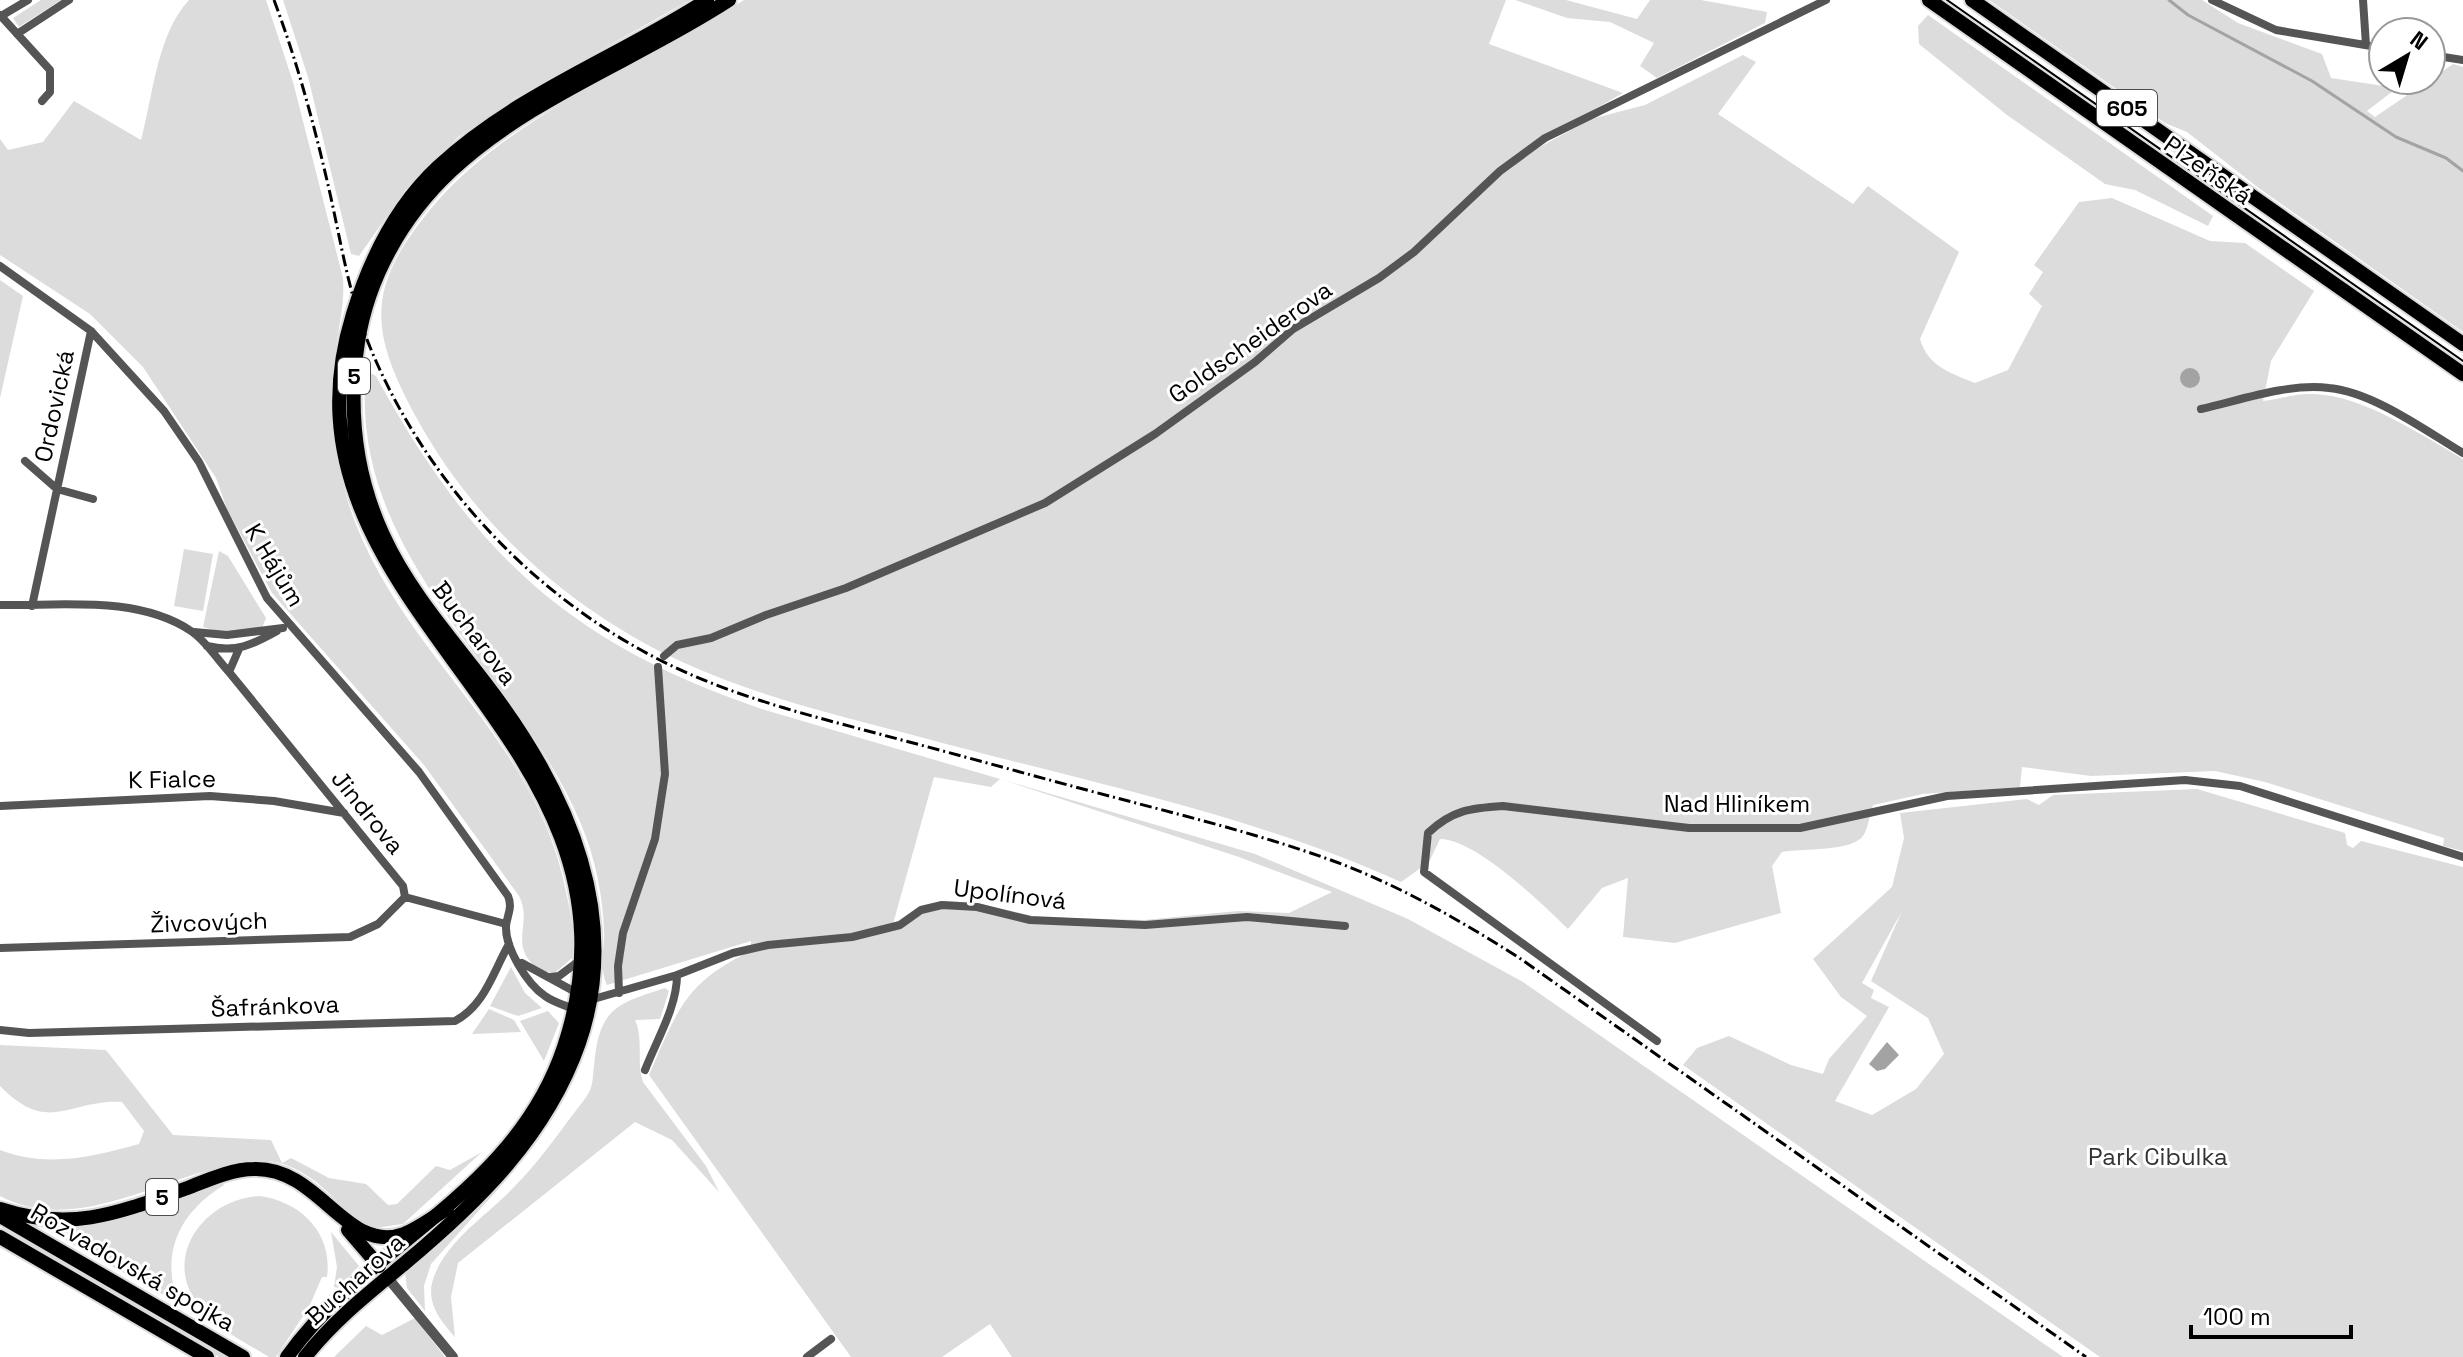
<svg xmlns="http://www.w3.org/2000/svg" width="2463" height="1357" font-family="'Space Grotesk',sans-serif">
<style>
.green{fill:#dcdcdc;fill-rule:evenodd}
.water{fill:#a3a3a3}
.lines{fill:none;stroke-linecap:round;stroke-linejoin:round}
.stream{stroke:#a3a3a3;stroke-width:3}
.primary-casing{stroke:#dbdbdb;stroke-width:18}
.trunk-casing{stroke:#dbdbdb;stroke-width:18}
.minor{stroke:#555;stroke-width:8}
.tertiary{stroke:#555;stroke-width:10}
.primary{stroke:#000;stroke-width:14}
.trunk{stroke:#000;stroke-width:14}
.tram{stroke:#000;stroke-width:2}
.rail{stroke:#000;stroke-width:3;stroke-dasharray:12 4 2 4;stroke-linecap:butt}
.labels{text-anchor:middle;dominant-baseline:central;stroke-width:6;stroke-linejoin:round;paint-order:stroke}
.shield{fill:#fff;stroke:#4c4c4c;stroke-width:2}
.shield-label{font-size:22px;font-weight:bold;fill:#000}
.street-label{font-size:24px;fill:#000;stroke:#fff}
.park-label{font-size:24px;fill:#333;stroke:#fff}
</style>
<rect width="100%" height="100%" fill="#fff"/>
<!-- green -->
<path class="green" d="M41 0H61L19 27 13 18Z
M189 0H266L293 82 343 278C345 305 338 328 335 355 328 415 335 472 357 527 411 662 537 741 566 892 571 915 575 935 572 958L556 972H542C505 946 534 925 519 896L424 765 272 593 227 509 216 478 143 367 90 314 0 255V139L8 150 43 142 74 101 141 140C153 96 157 34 189 0Z
M283 0H690L517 97 457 138 408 186 359 256 351 254 308 77Z
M744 0H1506L1489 44 1623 93 1518 153 1516 160 1591 119 1645 105 1743 55 1756 62 1718 114 1853 204 1868 186 1959 252 1920 339C1928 367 1951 373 1975 383L2008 370 2042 306 2029 294 2043 272 2034 265 2079 202 2112 198 2210 241 2245 243 2314 291 2271 361 2263 401C2279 399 2297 393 2313 394 2363 395 2421 435 2463 459V851L2443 846 2444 838 2265 782 2215 771 2091 776 2022 767 2020 787 1923 794 1873 805C1870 814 1868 829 1863 836 1851 852 1804 848 1782 852L1772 866 1781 913 1675 943 1623 937 1628 878 1602 888 1568 929C1541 903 1476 839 1440 839L1429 862 1401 882C1251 814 1079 780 920 737 845 717 767 699 696 668 579 618 477 529 416 417 368 328 366 286 434 205 508 117 646 62 744 0Z
M1515 0H1566L1637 19 1650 0H1701L1767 12 1765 23 1657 78 1640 66 1654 43 1610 22 1567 18Z
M1989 0H2202L2238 23 2322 54 2331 78 2397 88 2367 111 2375 117 2453 64 2463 67V332L2260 189 2187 132 2165 123Z
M1928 15 2213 216 2208 226 2135 190 2105 184 2007 115 1919 44 1918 26Z
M0 280 23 296 0 398Z
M366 371 376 376C473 554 571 645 765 710L1255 854 1408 919 1523 982 2063 1357H1012L990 1324 942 1357H851L649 1075C677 1011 685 982 751 951V941L607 985C599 969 605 949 604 931 603 896 595 857 581 824 516 668 348 556 366 371ZM934 777 991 787 1000 779 1239 857 1332 892 1289 913 1238 911 1144 920 1038 917 977 903 942 901 918 907 893 924Z
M184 549 213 554 203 611 174 606Z
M219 551 228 556 266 618 262 628 222 633 203 627Z
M2197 789 2345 833 2347 845 2353 848 2361 841 2463 867V1357H2100L1683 1065 1697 1048 1729 1036 1791 1065 1823 1074 1829 1059 1867 1016 1841 997 1813 959 1892 887 1904 838 1900 813 2027 799 2039 805 2053 795ZM1902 911 1871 981 1928 1018 1944 1054 1916 1089 1872 1115 1835 1101 1889 1007 1871 998 1874 990 1862 983Z
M511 967 525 993 542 1008 518 1016 490 1006Z
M665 988 669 991 660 1019 635 1020C644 1040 636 1062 643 1082L706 1166 719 1192 672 1140 635 1122 458 1263 451 1297 455 1337C442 1322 427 1305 432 1283 443 1242 487 1216 515 1186 541 1160 562 1128 584 1100 594 1087 592 1081 594 1066 599 1009 615 1004 665 988Z
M489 1009 514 1020 521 1032 472 1034Z
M548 1011 559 1023 544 1061 520 1021Z
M0 1045 106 1050 173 1135 271 1140 282 1163 291 1158 329 1178 366 1184 388 1205 397 1204 436 1166 450 1170 482 1152 403 1224 375 1228 358 1225C336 1200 316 1175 283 1164 262 1157 238 1163 217 1168 148 1185 70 1233 0 1196V1150C47 1168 92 1157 139 1144L144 1131 122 1102C69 1099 49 1136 0 1086Z
M507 1179 431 1264 424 1286 425 1311 407 1288 405 1272Z
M222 1182 224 1185C180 1212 160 1252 178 1303L49 1231 125 1218Z
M260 1196C301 1202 333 1233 327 1277H322L309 1307 276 1357H269C245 1342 216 1329 199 1306 160 1256 206 1198 260 1196Z
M331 1232 359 1266 338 1288 334 1287 337 1267Z
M24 1237 231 1357H219L21 1241Z
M415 1318 445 1357H334L366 1326 382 1335Z"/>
<!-- water -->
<path class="water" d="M2180 378a10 10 0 1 1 20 0a10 10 0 1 1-20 0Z
M1887 1042 1899 1055 1885 1069 1877 1071 1869 1064Z"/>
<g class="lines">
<!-- stream -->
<path class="stream" d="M2169 0 2188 15 2312 81 2396 137 2446 158 2463 171"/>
<defs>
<path id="primary" d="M1929 0 2463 374
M1972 0 2463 344
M287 1357C369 1242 515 1194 564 1047 669 730 260 613 353 314 370 259 395 207 438 167 516 94 619 57 707 0
M305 1357C334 1320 370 1292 405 1263 479 1201 547 1135 579 1043 624 912 565 787 486 684 450 637 408 590 383 535 355 474 348 408 358 342 368 277 403 216 451 171 530 97 639 59 729 0"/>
<path id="trunk" d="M0 1209C73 1233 121 1212 190 1187 210 1179 233 1169 254 1169 320 1167 346 1255 404 1234 419 1228 433 1217 447 1209
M0 1216 243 1357
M348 1230 379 1266
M0 1237 207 1357"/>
</defs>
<!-- primary casing -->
<use href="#primary" class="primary-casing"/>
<!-- trunk casing -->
<use href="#trunk" class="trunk-casing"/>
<!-- minor -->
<path class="minor" d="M2212 0 2276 30 2383 48
M2363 0 2366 45
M0 15 50 70V92L42 101
M1 16 28 0
M17 34 69 0
M2431 55 2463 60
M0 266 91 331 164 411 199 462 267 598 419 772 508 896C513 908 507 915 506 926 505 948 527 984 545 996 553 1002 564 1005 574 1009L590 1000 677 975 733 953 768 945 852 937 900 925 921 910 942 905 977 907 1030 920 1145 925 1247 917 1345 926
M2201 409C2241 400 2288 383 2329 388 2373 392 2426 431 2463 453
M25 461 57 489 93 499
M0 605C61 606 137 595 191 631 205 640 217 659 229 672
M32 606 91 331
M194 632 227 635 283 628
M207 646C236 653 252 645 277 631
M239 649 229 672 403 886 405 897
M664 656 677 645 711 638 766 615 846 588 1045 503 1155 434 1255 362 1293 329 1379 278 1414 252 1500 171 1545 138 1826 0
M0 806 210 796 274 801 344 813
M405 897 506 924
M0 948 350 937 378 924 405 897
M522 963 590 1000
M549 977 559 976 575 964
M619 993 618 966 623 933 655 839 665 774 658 667
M0 1030 29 1033 455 1021C485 1005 493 972 509 944
M1657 1041 1424 872 1428 833C1452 810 1471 808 1503 806L1689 828H1800L1947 796 2185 780 2240 786 2463 857
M645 1070C657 1039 677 1007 677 975
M807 1357 831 1339"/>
<!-- tertiary -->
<path class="tertiary" d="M387 1277 453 1357"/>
<!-- primary -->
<use href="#primary" class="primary"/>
<!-- trunk -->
<use href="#trunk" class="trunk"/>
<!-- tram -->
<path class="tram" d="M1947 0 2463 361"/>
<!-- rail -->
<path class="rail" d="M274 0C298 64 316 131 331 198 342 248 350 299 370 347 424 479 529 592 654 657 730 697 816 717 898 739 970 758 1041 778 1113 797 1185 816 1258 834 1328 859 1395 883 1458 919 1518 957L2086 1357"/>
</g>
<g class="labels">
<!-- shield labels -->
<g class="shield">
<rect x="2097" y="90" width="60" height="36" rx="6"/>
<rect x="338" y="358" width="32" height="36" rx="6"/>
<rect x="146" y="1179" width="32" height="36" rx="6"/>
</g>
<g class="shield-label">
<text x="2127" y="108">605</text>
<text x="354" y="376">5</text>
<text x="162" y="1197">5</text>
</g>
<!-- street labels -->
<g class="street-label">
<text transform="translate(2208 170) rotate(35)">Plzeňská</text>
<text transform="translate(1250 342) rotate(-35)">Goldscheiderova</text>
<text transform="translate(54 406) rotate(-78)">Ordovická</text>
<text transform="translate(275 565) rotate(59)">K Hájům</text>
<text transform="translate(475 633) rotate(53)">Bucharova</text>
<text transform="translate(172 779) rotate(-1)">K Fialce</text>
<text x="1737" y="803">Nad Hliníkem</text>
<text transform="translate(368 812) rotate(51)">Jindrova</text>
<text transform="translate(1010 894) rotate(7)">Upolínová</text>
<text transform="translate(209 922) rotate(-2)">Živcových</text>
<text transform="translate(275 1006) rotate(-2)">Šafránkova</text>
<text transform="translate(133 1267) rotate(30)">Rozvadovská spojka</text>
<text transform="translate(355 1279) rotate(-42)">Bucharova</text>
</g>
<!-- park labels -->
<g class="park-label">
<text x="2158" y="1156">Park Cibulka</text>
</g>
</g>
<!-- north arrow -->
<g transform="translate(2407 56) rotate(38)"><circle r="38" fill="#ffffff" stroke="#999999" stroke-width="2"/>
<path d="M0-6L14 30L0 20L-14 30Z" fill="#000000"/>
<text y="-12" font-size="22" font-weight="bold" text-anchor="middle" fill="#000000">N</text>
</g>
<!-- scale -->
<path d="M2191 1325v12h160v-12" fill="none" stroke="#000000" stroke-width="4"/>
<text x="2203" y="1325" font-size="24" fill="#000000" stroke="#ffffff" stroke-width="6" paint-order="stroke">100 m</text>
</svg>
